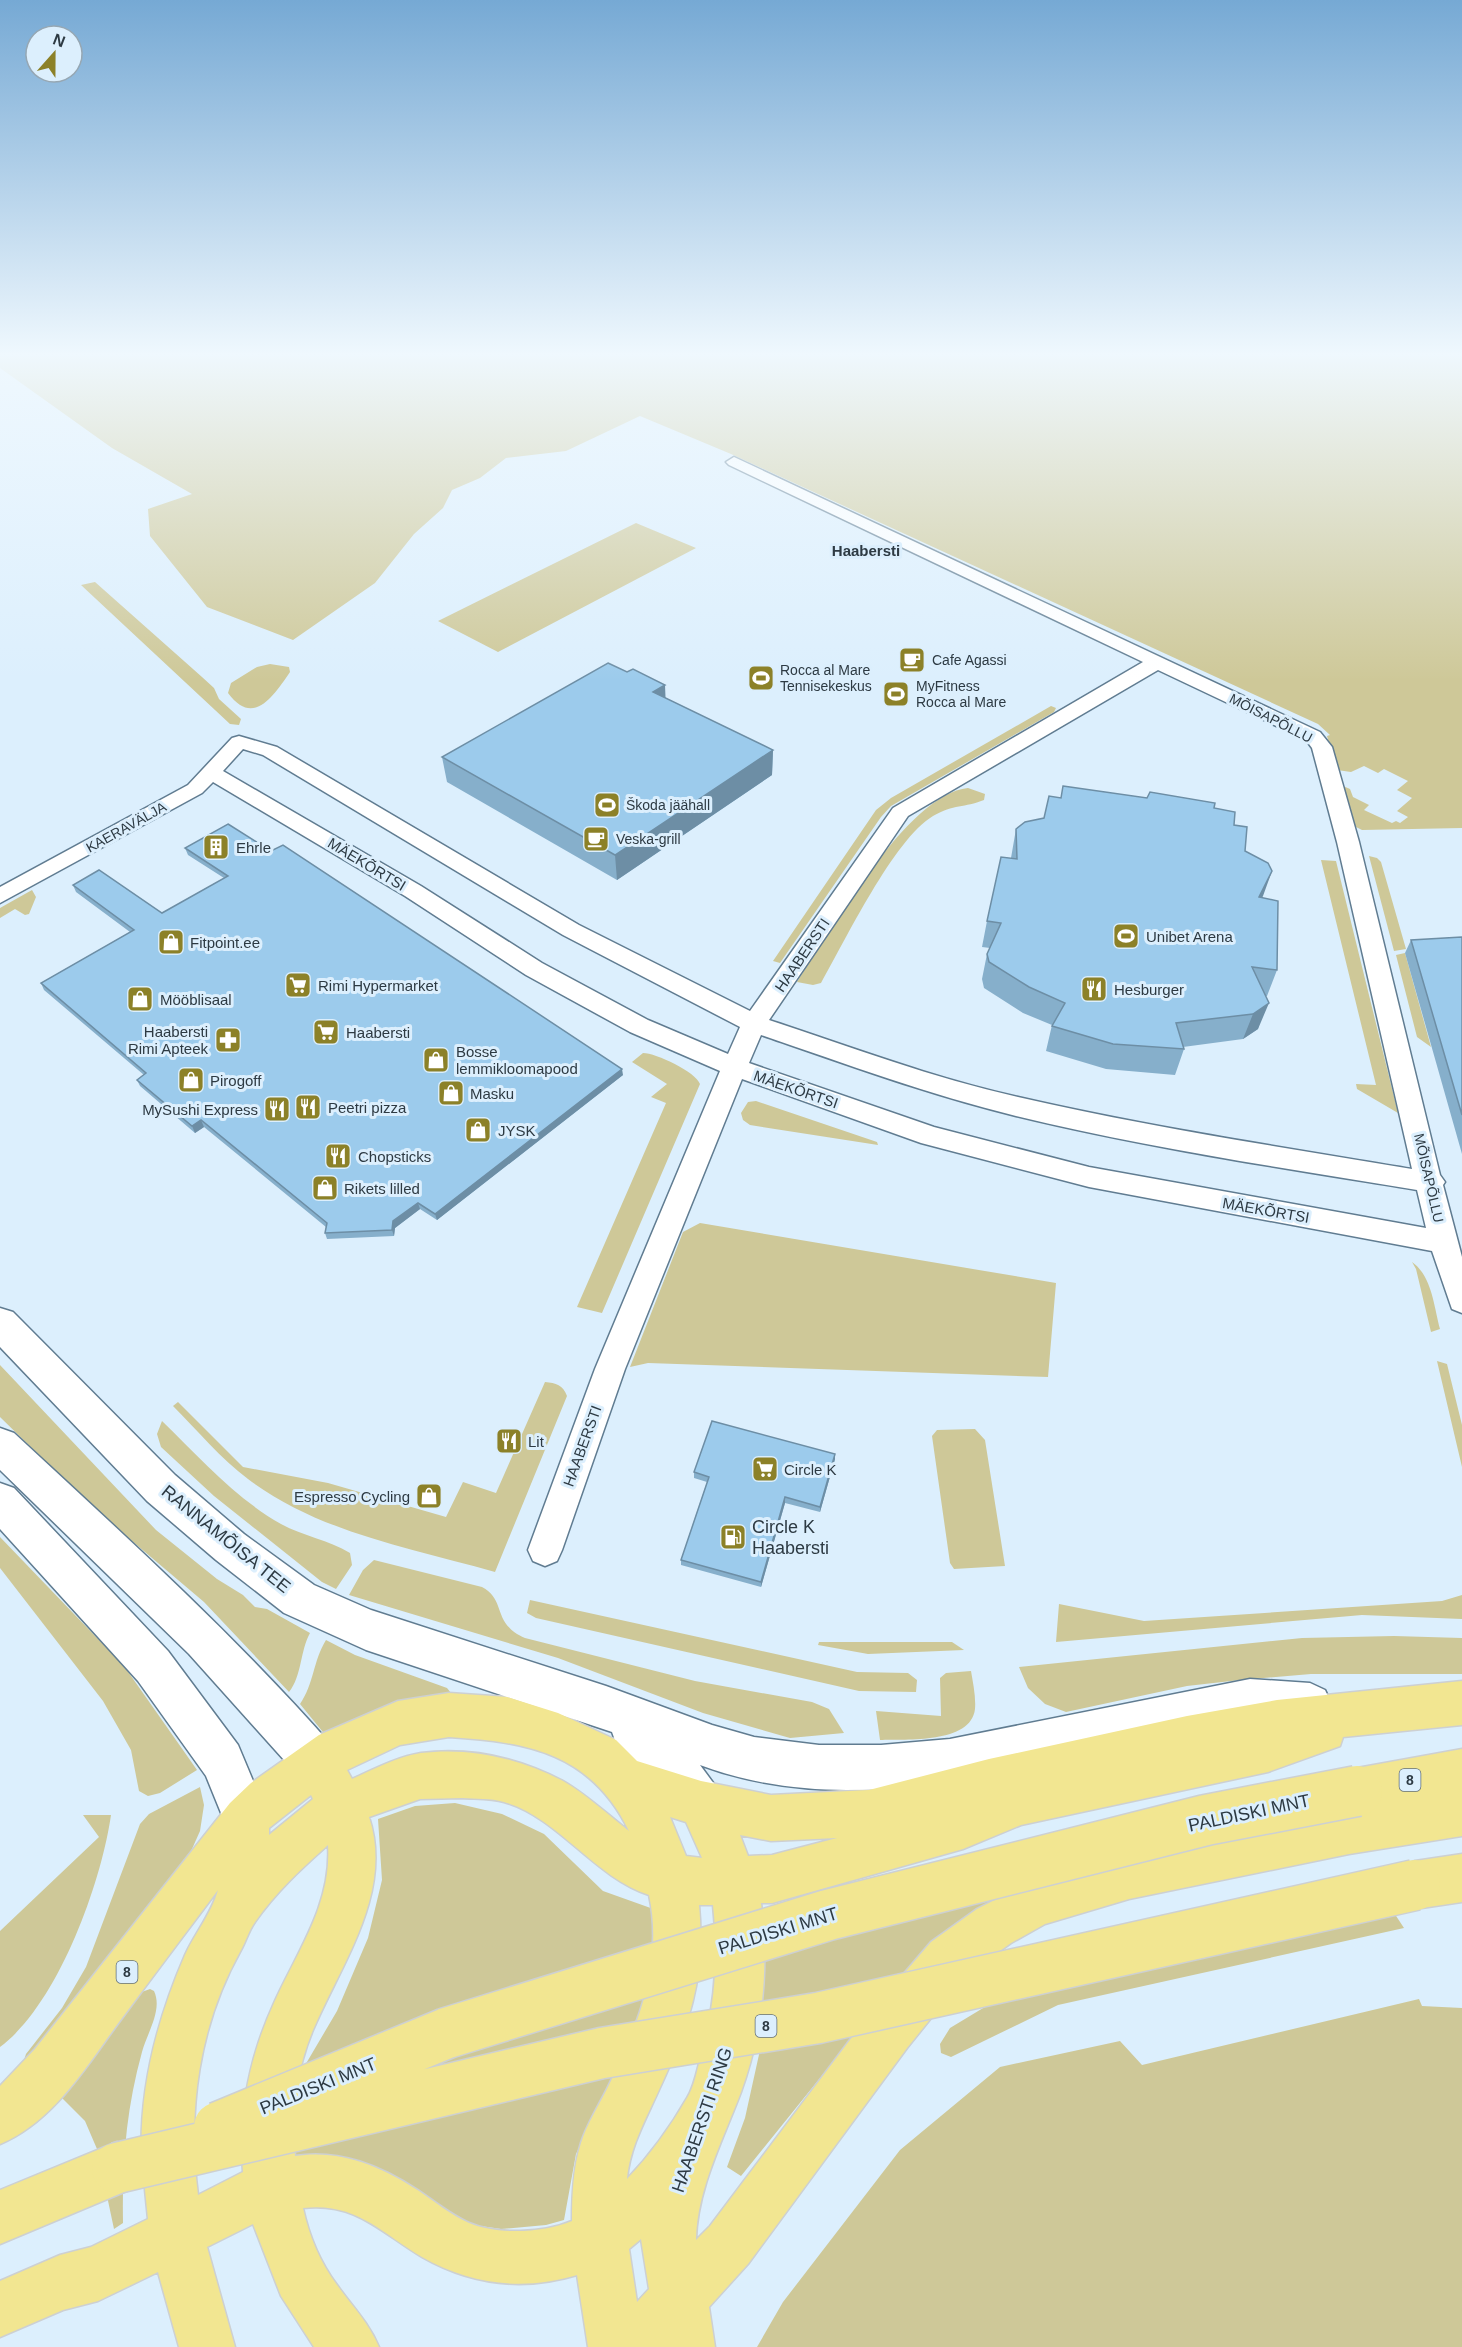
<svg xmlns="http://www.w3.org/2000/svg" width="1462" height="2347" font-family="Arial,sans-serif">
<style>
.green{fill:#cec898}
.lines{fill:none;stroke-linecap:round;stroke-linejoin:round}
.street-casing{stroke:#607c91;stroke-width:3}
.secondary-casing{stroke:#607c91;stroke-width:3}
.primary-casing{stroke:#cdd0d2;stroke-width:3}
.street{fill:#fff;fill-rule:evenodd}
.secondary{fill:#fff;fill-rule:evenodd}
.primary{fill:#f2e691;fill-rule:evenodd}
.primary-bridge-casing{stroke:#cdd0d2;stroke-width:53;stroke-linecap:butt}
.primary-bridge{stroke:#f2e691;stroke-width:50}
.wall{fill:#86afcb}
.shaded-wall{fill:#6d8ea5}
.building{fill:#9ccbec;stroke:#6d8ea5;stroke-width:1.5}
.labels{text-anchor:middle;dominant-baseline:central;stroke-width:6;stroke-linejoin:round;paint-order:stroke}
.far-poi-label{font-size:14px;fill:#2d3a43;stroke:#dceffd;text-anchor:start}
.far-street-label{font-size:14px;fill:#2d3a43;stroke:#dceffd}
.shield{fill:#dceffd;stroke:#62707b;stroke-width:1.5}
.shield-label{font-size:14px;font-weight:bold;fill:#2d3a43}
.far-quarter-label{font-size:15px;font-weight:bold;fill:#2d3a43;stroke:#dceffd}
.poi-label{font-size:15px;fill:#2d3a43;stroke:#dceffd;text-anchor:start}
.street-label{font-size:15px;fill:#2d3a43;stroke:#dceffd}
.near-poi-label{font-size:18px;fill:#2d3a43;stroke:#dceffd;text-anchor:start}
.near-street-label{font-size:18px;fill:#2d3a43;stroke:#dceffd}
</style>
<rect width="100%" height="100%" fill="#dceffd"/>
<!-- green -->
<path class="green" d="M0 352H1462V828L1362 830 1354 826 1343 786 1350 789 1353 797 1369 805 1364 810 1392 823 1396 821 1400 823 1408 817 1397 811 1412 798 1397 790 1408 781 1384 769 1378 773 1364 766 1351 772 1337 770 1327 736 1330 735 1318 724 731 454 640 416 566 451 506 458 480 478 452 490 443 508 414 534 375 583 293 640 207 607 150 536 148 509 192 494 112 448 0 368Z
M636 523 696 548 498 652 438 621Z
M95 582 202 677 214 688 219 699 241 719 239 725 230 724 81 585Z
M270 664 289 667 290 672C273 697 253 727 228 693L231 683 257 667Z
M1051 706 1056 708 1054 712 891 806 881 817 780 963 773 961 876 810 891 798Z
M968 788 985 794 984 800C964 808 954 804 933 816 894 839 845 941 821 983L813 985 797 982C830 932 907 794 968 788Z
M1369 856 1377 858 1381 862 1406 949 1394 951Z
M1321 860 1336 861 1398 1113 1357 1089 1356 1084 1376 1085Z
M32 890 36 897 29 914 25 915 15 909 0 918V908Z
M1405 953 1431 1047 1417 1037 1396 955Z
M643 1053C656 1053 696 1072 700 1084L602 1313 577 1307 666 1103 651 1097 667 1084 632 1062Z
M756 1101 877 1142 878 1145 750 1125 743 1120 741 1113 748 1102Z
M700 1223 1056 1283 1048 1377 648 1363 630 1367 683 1232Z
M1412 1262C1432 1276 1434 1307 1440 1329L1431 1332 1416 1269Z
M1437 1361 1447 1364 1462 1425V1467Z
M0 1365 156 1530 217 1579 243 1595 255 1607 267 1609 310 1633C300 1651 302 1676 289 1692L204 1602 93 1508 0 1417Z
M545 1382C556 1383 563 1385 567 1396L495 1572C411 1548 320 1533 248 1479 221 1459 197 1430 173 1406L178 1402 243 1467 328 1483 446 1517 463 1482 496 1493Z
M162 1421C200 1458 235 1498 281 1524 303 1536 329 1540 350 1553L352 1565 336 1589 322 1582 214 1496 161 1447 157 1434Z
M975 1429 985 1440 1005 1566 954 1569 950 1563 932 1436 937 1430Z
M0 1537 124 1666 197 1770 160 1793 148 1796 139 1791 131 1750 103 1701 0 1568Z
M374 1560 482 1587C507 1600 491 1623 525 1638L695 1681 812 1702 829 1709 844 1733 790 1738 703 1713 558 1658 349 1595 363 1570Z
M1462 1595V1619L1362 1615 1056 1642 1059 1604 1144 1621 1442 1601Z
M530 1600 857 1672 908 1673 917 1680 916 1692 859 1691 536 1618 527 1613Z
M1394 1636 1462 1638V1674H1311L1240 1680 1187 1686 1066 1712 1045 1704 1028 1688 1019 1667 1302 1638Z
M326 1640 355 1655 447 1688 455 1698 327 1737 300 1704C314 1684 313 1661 326 1640Z
M819 1642H952L964 1650 868 1654 818 1645Z
M971 1671C973 1683 976 1697 975 1709 971 1744 906 1739 880 1740L876 1711 941 1716 940 1678 946 1673Z
M200 1787 204 1805 200 1831 188 1858 91 1992 23 2063 26 2054 62 2008 86 1967 140 1824 149 1814Z
M455 1803 502 1814 544 1834 603 1891 659 1911 646 2000 635 2032 576 2154 564 2220 546 2225 501 2229 467 2224 286 2170 304 2067 337 2011 368 1938 382 1880 378 1819 415 1806Z
M83 1815H111C101 1884 58 2004 0 2047V1931L99 1837Z
M898 1875 1038 1898 837 2057 741 2176 727 2167 745 2118 762 2041 763 1954Z
M1373 1881 1404 1928 1058 2005 951 2057 941 2053 940 2044 950 2028 1008 1993Z
M150 1989 154 1991C163 2010 147 2033 142 2052 126 2110 122 2163 123 2223L114 2229 97 2149 85 2121 56 2092 139 1993Z
M1419 1999 1422 2006 1462 2008V2347H757L783 2302 900 2150 1000 2067 1120 2041 1142 2065Z"/>
<g class="lines">
<defs>
<path id="street" d="M734 457 1320 732 1332 747 1359 842 1440 1175 1445 1182 1443 1185 1462 1257V1313L1452 1309 1432 1251 1089 1187 921 1143 742 1079 625 1369 562 1550 557 1561 545 1566 533 1561 528 1550 595 1369 720 1071 630 1032 526 975 405 896 213 782 202 793 0 903V887L188 785 232 738 239 736 277 747 579 925 750 1011 893 808 1143 662 729 465 726 462ZM1158 670 1306 740 1312 748 1337 842 1412 1169C1280 1147 1148 1127 1018 1097 933 1078 851 1047 769 1020L908 816ZM243 749 263 755 563 935 740 1027 728 1054 648 1020 542 963 421 886 223 771ZM761 1035C846 1064 929 1095 1016 1116 1148 1148 1283 1168 1417 1190L1426 1228 1089 1167 934 1127 749 1063Z"/>
<path id="secondary" d="M0 1308 13 1312 175 1475 244 1534 314 1585 371 1610 606 1686 712 1725 754 1737 819 1745H881L950 1739 1250 1679 1310 1683 1325 1690 1332 1705 1325 1720C1298 1732 1270 1719 1241 1725 1180 1737 1119 1749 1058 1762 939 1786 818 1809 700 1765L717 1788 724 1804 717 1820 701 1827 685 1820 654 1778 616 1743 612 1732 366 1650 284 1613 216 1560 147 1501 0 1347Z
M0 1428 14 1433C124 1535 235 1635 334 1748L340 1764 334 1780 318 1786 302 1780 189 1654 0 1470Z
M0 1483 14 1488 168 1651 238 1745 269 1819 262 1835 246 1842 230 1835 206 1776 138 1681 0 1529Z"/>
<path id="primary" d="M1462 1681V1725L1343 1737 1340 1746 1268 1772 1021 1825 963 1849 772 1903H761C769 1968 763 2031 741 2092 723 2140 697 2189 696 2240L710 2226 871 2012 931 1942 977 1909 1036 1879 1129 1851 1345 1809 1341 1807 1334 1791 1341 1775 1357 1768 1462 1749V1836L1349 1854 1129 1899 1045 1924 1011 1943 965 1976 907 2048 748 2264 709 2307 715 2347H588L577 2275C524 2291 471 2285 422 2257 380 2232 356 2202 303 2208 309 2236 320 2262 337 2285 352 2306 369 2323 379 2347H314L281 2296 253 2224 207 2247 235 2347H179L158 2272 98 2301 63 2310 0 2337V2281L60 2255 91 2247 148 2219 143 2170 136 2187 0 2244V2190L117 2142 136 2149 142 2165C138 2092 156 2022 185 1955 195 1933 212 1913 218 1890 187 1931 156 1972 125 2014 90 2060 56 2121 0 2144V2086L35 2049 230 1803 251 1783 319 1735 398 1701 449 1693 507 1697 558 1713 616 1740 637 1761 701 1781 771 1795 869 1790 989 1759 1187 1716 1277 1700ZM449 1737C528 1742 591 1753 629 1831 608 1815 586 1794 563 1781 519 1758 470 1747 421 1753 397 1757 374 1769 352 1779L347 1770 400 1745ZM311 1795 313 1799 269 1835V1828ZM462 1798C475 1799 491 1798 504 1802 558 1817 594 1877 649 1895 664 1965 637 2028 607 2089 598 2107 587 2124 581 2143 573 2168 572 2195 572 2221 544 2233 497 2235 469 2223 451 2215 435 2202 419 2191 381 2166 340 2149 295 2156 290 2114 297 2068 313 2030 341 1964 394 1892 369 1817L420 1799ZM670 1817 686 1822 702 1858 686 1856ZM740 1835 771 1841 837 1838 772 1855 748 1856ZM328 1845C332 1904 297 1952 274 2003 249 2058 238 2113 243 2172L198 2195C187 2110 199 2025 241 1950 246 1941 249 1930 255 1922 276 1892 301 1869 328 1845ZM699 1905H713C719 1958 715 2008 700 2059 697 2071 694 2087 687 2098 671 2126 650 2155 627 2179 630 2147 645 2121 658 2092 689 2025 706 1980 699 1905ZM641 2239 649 2289 637 2302 629 2249Z
M1462 1854V1902L1415 1909 1398 1902 1391 1885 1398 1868 1415 1861Z"/>
</defs>
<!-- street casing -->
<use href="#street" class="street-casing"/>
<!-- secondary casing -->
<use href="#secondary" class="secondary-casing"/>
<!-- primary casing -->
<use href="#primary" class="primary-casing"/>
<!-- street -->
<use href="#street" class="street"/>
<!-- secondary -->
<use href="#secondary" class="secondary"/>
<!-- primary -->
<use href="#primary" class="primary"/>
<defs>
<path id="primary-bridge" d="M219 2127 447 2033 828 1915 1206 1820 1357 1791
M117 2168 602 2053 818 2018 1415 1885"/>
</defs>
<!-- primary-bridge casing -->
<use href="#primary-bridge" class="primary-bridge-casing"/>
<!-- primary-bridge -->
<use href="#primary-bridge" class="primary-bridge"/>
</g>
<!-- wall -->
<path class="wall" d="M666 698 773 750 772 775 617 880 447 782 442 757Z
M1061 798 1214 808 1234 825 1245 851 1262 898 1277 970 1267 996H1265L1258 1029 1243 1039 1183 1047 1184 1049 1175 1075 1106 1069 1046 1051 1052 1025 1023 1013 984 988 982 979 987 954 990 948 982 947 987 921 1011 858 1016 829 1044 818Z
M185 848 623 1075 437 1220 420 1209 395 1228 394 1236 327 1239 325 1233 326 1227 204 1127 195 1133 140 1086 137 1080 144 1075 44 990 41 983 130 932 76 892 73 885 162 913 224 878 188 855Z
M1462 937V1154L1405 953 1411 940Z
M835 1454V1459L820 1512 785 1503 761 1587 681 1565V1560L707 1482 694 1478V1472Z"/>
<!-- shaded-wall -->
<path class="shaded-wall" d="M665 685 666 709 653 692Z
M773 750 772 775 617 880 615 855Z
M1272 871 1263 896 1249 923 1259 897Z
M1269 1003 1258 1029 1243 1039 1253 1014Z
M622 1069 623 1075 437 1220 435 1214Z
M201 1120 204 1127 195 1133 192 1126Z
M418 1203 420 1209 395 1228 394 1236 392 1230 393 1221Z
M835 1454V1459L820 1512V1507Z
M785 1497V1503L761 1587V1582Z"/>
<!-- building -->
<path class="building" d="M608 663 627 672 633 669 665 685 653 692 773 750 615 855 442 757Z
M1063 786 1147 798 1150 792 1215 803 1214 808 1235 812 1234 825 1247 827 1245 851 1268 863 1272 871 1259 897 1278 901 1277 970 1252 967 1269 1003 1253 1014 1176 1023 1184 1049 1113 1044 1052 1026 1065 1003 1029 987 989 962 987 954 1001 923 987 921 1001 857 1017 859 1016 829 1025 822 1044 818 1049 796 1061 798Z
M228 824 271 851 283 845 622 1069 435 1214 418 1203 393 1221 392 1230 325 1233 327 1223 201 1120 192 1126 137 1080 146 1073 41 983 134 930 73 885 99 870 162 913 228 876 185 848Z
M1462 937V1115L1411 940Z
M712 1421 835 1454 820 1507 785 1497 761 1582 681 1560 709 1477 694 1472Z"/>
<!-- sky -->
<linearGradient id="sky" x2="0" y2="1"><stop stop-color="#76a9d4"/><stop offset="0.52" stop-color="#eff8fe"/><stop offset="1" stop-color="#eff8fe" stop-opacity="0"/></linearGradient>
<rect width="1462" height="681" fill="url(#sky)"/>
<!-- icons -->
<defs>
<symbol id="cafe-square" viewBox="-11 -11 22 22"><rect x="-9" y="-9" width="18" height="18" rx="4" fill="#8c8128" stroke="#dceffd"/><path d="M-5.5-4.5H6V0H3Q3 3.5 0 3.5H-2.5Q-5.5 3.5-5.5 0ZM3-3.2v2h1.7v-2ZM-6 4.5H4V6H-6Z" fill="#fff"/></symbol>
<symbol id="stadium-square" viewBox="-11 -11 22 22"><rect x="-9" y="-9" width="18" height="18" rx="4" fill="#8c8128" stroke="#dceffd"/><path d="M0-5a6.5 5 0 1 0 0 10a6.5 5 0 1 0 0-10ZM-3.5-1.8h7v3.6h-7Z" fill="#fff"/></symbol>
<symbol id="building-square" viewBox="-11 -11 22 22"><rect x="-9" y="-9" width="18" height="18" rx="4" fill="#8c8128" stroke="#dceffd"/><path d="M-4-6H4V6H1V3H-1V6H-4ZM-2.5-4.3h1.7v1.8h-1.7ZM.8-4.3h1.7v1.8H.8ZM-2.5-1h1.7V.8h-1.7ZM.8-1h1.7V.8H.8Z" fill="#fff"/></symbol>
<symbol id="shop-square" viewBox="-11 -11 22 22"><rect x="-9" y="-9" width="18" height="18" rx="4" fill="#8c8128" stroke="#dceffd"/><path d="M-5-2.5h2.3a2.7 3.5 0 0 1 5.4 0H5L5.5 6h-11ZM-1.5-2.5h3a1.5 2.3 0 0 0-3 0Z" fill="#fff"/></symbol>
<symbol id="supermarket-square" viewBox="-11 -11 22 22"><rect x="-9" y="-9" width="18" height="18" rx="4" fill="#8c8128" stroke="#dceffd"/><path d="M-6-5.5h2.5l.6 2H6L4.5 2H-2.5L-4.4-4H-6ZM-1.5 3.2a1.3 1.3 0 1 0 .1 0ZM3 3.2a1.3 1.3 0 1 0 .1 0Z" fill="#fff"/></symbol>
<symbol id="restaurant-square" viewBox="-11 -11 22 22"><rect x="-9" y="-9" width="18" height="18" rx="4" fill="#8c8128" stroke="#dceffd"/><path d="M-5-6h1v4h1v-4h1v4h1v-4h1v5L-1.5 .5V6h-2V.5L-5-1ZM5-6V6H3V1.5H1.5Q1.5-4 5-6Z" fill="#fff"/></symbol>
<symbol id="pharmacy-square" viewBox="-11 -11 22 22"><rect x="-9" y="-9" width="18" height="18" rx="4" fill="#8c8128" stroke="#dceffd"/><path d="M-2-6h4v4h4v4h-4v4h-4v-4h-4v-4h4Z" fill="#fff"/></symbol>
<symbol id="fuel-square" viewBox="-11 -11 22 22"><rect x="-9" y="-9" width="18" height="18" rx="4" fill="#8c8128" stroke="#dceffd"/><path d="M-5.5-6h7V0h2V4h1.3V-2.5L3-4.5l.8-.8L6-3V5H2.5V1h-1V6h-7ZM-4.2-4.7v3.2H.2V-4.7Z" fill="#fff"/></symbol>
</defs>
<g fill-rule="evenodd">
<use href="#cafe-square" x="897" y="645" width="30" height="30"/>
<use href="#stadium-square" x="746" y="663" width="30" height="30"/>
<use href="#stadium-square" x="881" y="679" width="30" height="30"/>
<use href="#stadium-square" x="592" y="790" width="30" height="30"/>
<use href="#cafe-square" x="581" y="824" width="30" height="30"/>
<use href="#building-square" x="201" y="832" width="30" height="30"/>
<use href="#stadium-square" x="1111" y="921" width="30" height="30"/>
<use href="#shop-square" x="156" y="927" width="30" height="30"/>
<use href="#supermarket-square" x="283" y="970" width="30" height="30"/>
<use href="#restaurant-square" x="1079" y="974" width="30" height="30"/>
<use href="#shop-square" x="125" y="984" width="30" height="30"/>
<use href="#supermarket-square" x="311" y="1017" width="30" height="30"/>
<use href="#pharmacy-square" x="213" y="1025" width="30" height="30"/>
<use href="#shop-square" x="421" y="1045" width="30" height="30"/>
<use href="#shop-square" x="176" y="1065" width="30" height="30"/>
<use href="#shop-square" x="436" y="1078" width="30" height="30"/>
<use href="#restaurant-square" x="293" y="1092" width="30" height="30"/>
<use href="#restaurant-square" x="262" y="1094" width="30" height="30"/>
<use href="#shop-square" x="463" y="1115" width="30" height="30"/>
<use href="#restaurant-square" x="323" y="1141" width="30" height="30"/>
<use href="#shop-square" x="310" y="1173" width="30" height="30"/>
<use href="#restaurant-square" x="494" y="1426" width="30" height="30"/>
<use href="#supermarket-square" x="750" y="1454" width="30" height="30"/>
<use href="#shop-square" x="414" y="1481" width="30" height="30"/>
<use href="#fuel-square" x="718" y="1522" width="30" height="30"/>
</g>
<g class="labels">
<!-- far-poi labels -->
<g class="far-poi-label">
<text x="932" y="660">Cafe Agassi</text>
<text x="780" y="670">Rocca al Mare<tspan x="780" dy="16">Tennisekeskus</tspan></text>
<text x="916" y="686">MyFitness<tspan x="916" dy="16">Rocca al Mare</tspan></text>
<text x="626" y="805">Škoda jäähall</text>
<text x="616" y="839">Veska-grill</text>
</g>
<!-- far-street labels -->
<g class="far-street-label">
<text transform="translate(1271 718) rotate(27)">MÕISAPÕLLU</text>
<text transform="translate(126 827) rotate(-29)">KAERAVÄLJA</text>
<text transform="translate(1429 1178) rotate(77)">MÕISAPÕLLU</text>
</g>
<!-- shield labels -->
<g class="shield">
<rect x="1399.5" y="1769" width="21" height="22" rx="4.5"/>
<rect x="116.5" y="1961" width="21" height="22" rx="4.5"/>
<rect x="755.5" y="2015" width="21" height="22" rx="4.5"/>
</g>
<g class="shield-label">
<text x="1410" y="1780">8</text>
<text x="127" y="1972">8</text>
<text x="766" y="2026">8</text>
</g>
<!-- far-quarter labels -->
<g class="far-quarter-label">
<text x="866" y="550">Haabersti</text>
</g>
<!-- poi labels -->
<g class="poi-label">
<text x="236" y="847">Ehrle</text>
<text x="1146" y="936">Unibet Arena</text>
<text x="190" y="942">Fitpoint.ee</text>
<text x="318" y="985">Rimi Hypermarket</text>
<text x="1114" y="989">Hesburger</text>
<text x="160" y="999">Mööblisaal</text>
<text x="208" y="1031" text-anchor="end">Haabersti<tspan x="208" dy="17">Rimi Apteek</tspan></text>
<text x="346" y="1032">Haabersti</text>
<text x="456" y="1051">Bosse<tspan x="456" dy="17">lemmikloomapood</tspan></text>
<text x="210" y="1080">Pirogoff</text>
<text x="470" y="1093">Masku</text>
<text x="328" y="1107">Peetri pizza</text>
<text x="258" y="1109" text-anchor="end">MySushi Express</text>
<text x="498" y="1130">JYSK</text>
<text x="358" y="1156">Chopsticks</text>
<text x="344" y="1188">Rikets lilled</text>
<text x="528" y="1441">Lit</text>
<text x="784" y="1469">Circle K</text>
<text x="410" y="1496" text-anchor="end">Espresso Cycling</text>
</g>
<!-- street labels -->
<g class="street-label">
<text transform="translate(367 864) rotate(31)">MÄEKÕRTSI</text>
<text transform="translate(802 955) rotate(-56)">HAABERSTI</text>
<text transform="translate(796 1089) rotate(19)">MÄEKÕRTSI</text>
<text transform="translate(1266 1210) rotate(10)">MÄEKÕRTSI</text>
<text transform="translate(582 1446) rotate(-70)">HAABERSTI</text>
</g>
<!-- near-poi labels -->
<g class="near-poi-label">
<text x="752" y="1527">Circle K<tspan x="752" dy="21">Haabersti</tspan></text>
</g>
<!-- near-street labels -->
<g class="near-street-label">
<text transform="translate(226 1539) rotate(39)">RANNAMÕISA TEE</text>
<text transform="translate(1249 1813) rotate(-12)">PALDISKI MNT</text>
<text transform="translate(778 1931) rotate(-17)">PALDISKI MNT</text>
<text transform="translate(318 2086) rotate(-22)">PALDISKI MNT</text>
<text transform="translate(702 2120) rotate(-71)">HAABERSTI RING</text>
</g>
</g>
<!-- north arrow -->
<g transform="translate(54 54) rotate(21)"><circle r="28" fill="#dceffd" stroke="#96a7b3" stroke-width="1.5"/>
<path d="M0-4.5L10 22L0 15L-10 22Z" fill="#8c8128"/>
<text y="-9" font-size="16" font-weight="bold" text-anchor="middle" fill="#2d3a43">N</text>
</g>
</svg>
